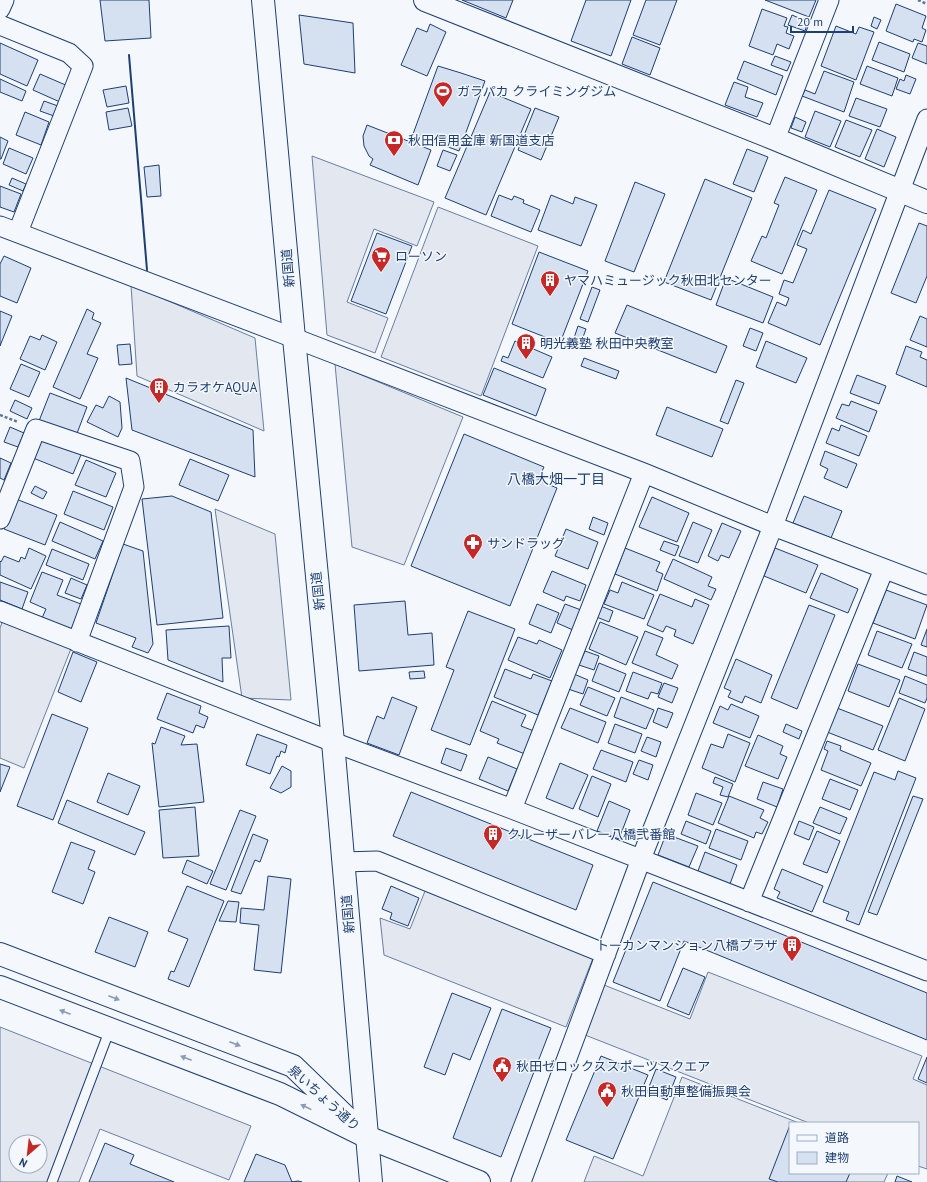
<svg xmlns="http://www.w3.org/2000/svg" width="927" height="1182" font-family="'PT Sans','Noto Sans JP',sans-serif">
<style>
.parking{fill:#e3e8f0;stroke:#687fa3;fill-rule:evenodd}
.building{fill:#d5e0f0;stroke:#1d3f73}
.lines{fill:none;stroke-linecap:round;stroke-linejoin:round}
.lane-casing{stroke:#1d3f73;stroke-width:11}
.street-casing{stroke:#1d3f73;stroke-width:21}
.secondary-casing{stroke:#1d3f73;stroke-width:24}
.primary-casing{stroke:#1d3f73;stroke-width:24}
.path{stroke:#5e769c;stroke-width:2.5;stroke-dasharray:3 2;stroke-linecap:butt}
.lane{stroke:#f4f7fb;stroke-width:9}
.street{stroke:#f4f7fb;stroke-width:19}
.secondary{stroke:#f4f7fb;stroke-width:22}
.primary{stroke:#f4f7fb;stroke-width:22}
.wall{stroke:#1d3f73;stroke-width:2}
.oneway{fill:#889bb7}
.labels{text-anchor:middle;dominant-baseline:central;stroke-width:3;stroke-linejoin:round;paint-order:stroke}
.poi-label{font-size:13px;fill:#1d3f73;stroke:#f4f7fb;text-anchor:start}
.street-label{font-size:13px;fill:#1d3f73;stroke:#f4f7fb}
.neighbourhood-label{font-size:14px;fill:#1d3f73;stroke:#f4f7fb}
</style>
<rect width="100%" height="100%" fill="#f4f7fb"/>
<!-- parking -->
<path class="parking" d="M312 156 434 202 417 246 374 229 347 302 388 318 375 353 327 335Z
M438 207 538 246 481 396 381 357Z
M131 285 255 338 264 431 137 376Z
M335 364 463 417 404 565 352 547Z
M215 509 275 534 291 700 242 698Z
M3 620 72 646 24 768 0 758V628Z
M425 891 593 958 566 1027 384 955 380 918 410 929Z
M708 972 922 1056 913 1079 927 1085V1169L918 1166V1123H809L585 1035 604 985 690 1019Z
M0 1027 251 1126 229 1180 100 1129 79 1182H0ZM16 1142H40V1166H16Z
M682 1077 799 1123H790V1173H888L884 1182H584L594 1156 643 1176Z"/>
<!-- building -->
<path class="building" d="M100 0H149L151 38 105 41Z
M462 0H513L506 18Z
M586 0H631L611 56 571 41Z
M646 0H677L660 45 633 35Z
M765 0H816L809 17Z
M896 4 926 16 922 28 926 30 922 42 914 39 913 42 886 31Z
M762 9 787 18 784 26 788 27 786 33 794 36 789 49 777 44 773 55 749 46Z
M299 15 353 23 355 73 304 64Z
M792 15 808 22 805 31 788 25Z
M874 17 881 20 877 29 871 26Z
M430 24 446 32 427 76 401 65 417 28 427 32Z
M836 26 856 34 859 27 874 32 856 80 821 66Z
M632 37 660 48 650 75 622 64Z
M879 42 910 54 904 72 872 60Z
M0 43 38 60 27 86 0 74Z
M918 43 927 46V64L912 58Z
M775 56 791 62 787 71 771 65Z
M744 61 783 76 776 95 737 79Z
M438 66 461 73 485 81 459 151 413 134Z
M867 66 898 78 892 96 860 84Z
M824 71 854 82 844 112 802 96 805 90 815 94Z
M40 74 68 86 60 102 33 90Z
M906 75 916 79 910 94 896 89 900 79 904 81Z
M0 79 26 91 22 101 0 92Z
M734 82 748 87 745 97 763 103 757 117 725 105Z
M126 86 129 103 107 107 103 90Z
M490 92 531 109 486 215 445 198Z
M856 98 887 109 880 127 849 116Z
M44 101 58 106 54 116 40 111Z
M128 108 132 126 109 130 106 112Z
M535 108 559 117 541 160 518 150Z
M815 111 841 121 830 147 805 137Z
M25 112 49 122 41 145 16 135Z
M795 117 806 122 802 132 791 128Z
M846 120 872 130 860 157 835 147Z
M367 125 431 150 418 185 370 165 373 159 369 156 364 146 363 136Z
M877 129 896 137 884 167 865 159Z
M0 137 8 141 1 159H0Z
M9 148 33 158 26 174 3 164Z
M747 149 768 157 754 192 733 184Z
M443 150 457 155 450 171 437 166Z
M159 165 161 196 147 197 144 167Z
M785 177 817 190 782 274 751 261 762 236 766 238 779 205 774 203Z
M12 178 26 184 23 191 9 185Z
M705 179 752 198 711 300 664 282Z
M635 182 665 194 634 272 605 261Z
M0 186 21 194 14 212 0 207Z
M829 190 876 209 820 345 768 323 777 302 786 306 789 298 779 294 784 280 793 283 807 249 797 245 803 230 811 234Z
M499 195 512 200 514 196 524 200 523 203 540 210 531 232 491 216Z
M551 195 573 204 575 197 597 205 581 246 538 230Z
M919 223 927 226V276L916 303 891 293Z
M377 233 412 246 386 314 351 301Z
M539 252 588 271 560 343 512 324Z
M4 256 31 268 17 303 0 296V264Z
M726 278 773 297 763 323 716 305Z
M592 287 600 290 588 322 580 319Z
M627 305 727 346 716 373 615 333Z
M87 309 94 313 92 319 101 323 87 354 98 358 80 399 53 387Z
M0 311 12 316 0 346Z
M920 316 927 319V347L910 340Z
M578 326 586 329 582 340 574 338Z
M750 328 763 333 756 351 743 346Z
M42 335 57 342 45 370 20 359 30 336 40 340Z
M515 341 552 357 543 378 501 361 503 356 508 358Z
M766 341 807 358 796 383 756 367Z
M130 344 132 364 119 365 117 345Z
M906 346 922 352 920 357 927 360V387L896 374Z
M584 358 619 371 616 379 581 366Z
M21 364 40 372 29 397 10 389Z
M494 368 546 389 536 416 483 395Z
M857 375 886 386 879 404 850 393Z
M126 378 253 430 255 477 132 430Z
M736 380 744 383 728 424 720 421Z
M50 393 87 407 76 436 39 421Z
M109 396 120 402 122 428 118 437 87 422 96 405 103 408Z
M15 400 32 408 27 419 10 411Z
M851 401 877 411 869 432 836 418 842 404 849 406Z
M667 407 723 429 712 457 656 435Z
M841 425 867 436 859 456 826 443 832 428 839 431Z
M10 427 24 433 18 447 4 442Z
M43 434 83 450 73 474 33 458Z
M464 434 544 467 538 480 557 488 510 606 411 566Z
M825 451 857 464 847 488 824 478 828 469 820 465Z
M0 458 11 463 4 480 0 478Z
M190 459 229 475 218 501 179 485Z
M86 460 116 473 106 497 75 485Z
M35 486 47 492 43 499 31 493Z
M73 491 113 507 104 530 64 514Z
M172 496 211 512 223 618 157 625 142 499Z
M804 496 842 511 831 538 793 523Z
M652 497 689 513 677 542 639 527Z
M16 499 57 515 45 545 4 529Z
M593 517 608 523 604 535 589 529Z
M60 522 103 541 95 559 52 541Z
M693 522 712 530 698 563 679 556Z
M722 523 741 531 729 558 721 555 718 561 708 556Z
M566 529 598 542 588 569 555 556Z
M664 541 679 546 675 556 660 550Z
M123 544 143 551 153 644 148 653 132 647 136 638 96 623Z
M29 548 46 556 31 589 0 575V561L1 562 4 556 19 562 21 557 25 559Z
M625 548 660 562 656 571 663 574 657 591 615 574Z
M775 548 818 565 806 593 764 576Z
M52 549 89 564 83 580 46 565Z
M673 559 712 577 708 586 716 589 711 600 664 579Z
M552 571 586 585 580 601 566 596 564 601 543 592Z
M42 572 63 580 57 595 81 604 71 630 42 618 46 609 30 602Z
M821 573 858 589 848 613 810 598Z
M71 578 87 585 81 599 65 593Z
M0 582 28 592 22 609 0 600Z
M622 582 654 595 644 619 604 604 610 590 618 593Z
M886 590 927 605 915 639 873 623Z
M660 594 692 607 695 599 709 605 693 644 674 636 676 630 666 626 663 632 647 625Z
M405 601 408 635 432 633 434 665 359 671 354 605Z
M537 604 559 613 551 633 529 624Z
M565 604 581 610 573 630 557 623Z
M598 605 613 611 609 622 594 616Z
M809 605 835 615 797 709 771 698Z
M468 611 515 629 470 745 431 730 454 670 446 667Z
M600 622 638 637 626 665 589 649Z
M229 626 231 658H222L223 682 168 660 166 630Z
M927 629V647L921 645Z
M645 631 663 638 656 655 678 665 672 679 632 663Z
M877 631 912 644 902 668 868 655Z
M518 637 537 644 539 640 562 650 550 678 508 660Z
M585 651 599 656 594 670 579 665Z
M73 652 97 662 81 702 58 692Z
M914 652 927 657V676L908 669Z
M736 659 772 675 761 703 745 696 742 703 728 697 731 691 724 688Z
M599 663 626 674 619 692 592 681Z
M858 664 900 680 889 707 848 691Z
M505 669 531 679 533 674 552 681 538 715 494 697Z
M424 671 425 678 410 679 409 672Z
M633 672 662 683 658 694 651 692 648 699 626 691Z
M574 674 588 680 583 694 568 689Z
M905 676 927 685V698L925 703 899 693Z
M664 683 678 688 672 703 658 697Z
M588 687 615 698 607 716 580 705Z
M167 693 201 706 199 713 208 717 204 728 196 725 193 733 157 719Z
M392 697 417 707 399 755 367 743 377 716 384 719Z
M621 697 654 710 646 729 614 717Z
M899 698 925 709 905 761 878 750Z
M492 701 526 715 521 726 534 731 525 754 497 743 499 739 480 731Z
M731 704 759 716 750 738 713 723 720 706 728 710Z
M570 708 606 722 598 743 561 728Z
M658 708 673 713 667 728 653 722Z
M837 708 883 726 873 750 827 732Z
M52 714 88 728 53 820 17 806Z
M615 724 642 734 635 753 608 743Z
M786 724 802 731 799 739 783 732Z
M161 727 185 736 181 745 197 744 204 802 159 807 152 743 155 744Z
M257 734 287 745 285 753 281 751 279 757 277 756 270 774 246 765Z
M728 734 750 743 735 782 702 768 711 744 723 748Z
M758 735 783 746 780 754 787 757 778 779 745 766Z
M647 737 661 742 656 757 641 751Z
M827 741 841 746 840 750 871 763 861 786 821 770 828 751 824 749Z
M446 748 467 755 461 771 441 763Z
M601 750 633 762 626 782 593 769Z
M488 757 517 769 508 791 479 779Z
M639 760 653 765 648 780 633 774Z
M560 763 588 775 573 809 546 798Z
M0 764 10 767 0 792Z
M282 766 291 771V787L281 793 270 788Z
M898 771 916 778 859 925 846 920 849 912 823 902 874 772 895 780Z
M108 773 140 786 128 815 97 802Z
M592 776 611 784 598 817 579 809Z
M715 777 733 784 728 797 720 795 723 787 713 783Z
M830 779 858 790 850 810 822 799Z
M763 782 783 789 777 807 757 799Z
M411 792 593 865 576 910 393 836Z
M696 793 722 803 713 825 688 815Z
M729 796 764 810 760 818 768 822 762 834 756 832 754 838 718 823Z
M913 796 923 799 877 915 868 912Z
M67 800 145 832 135 855 58 823Z
M609 801 630 810 619 839 597 831Z
M195 807 199 856 163 858 159 810Z
M820 807 847 818 840 834 813 823Z
M240 810 256 816 226 890 210 884Z
M686 821 711 831 706 844 681 834Z
M799 821 814 827 809 840 794 834Z
M716 829 748 841 741 860 709 848Z
M817 831 840 841 827 873 803 864Z
M253 834 268 840 260 862 255 860 241 894 231 891Z
M666 834 698 846 689 867 658 855Z
M71 842 95 851 88 869 95 872 83 904 52 892Z
M705 852 737 865 730 884 698 871Z
M187 860 213 871 207 884 182 873Z
M782 869 823 886 812 912 777 898 780 892 774 889Z
M268 876 291 879 281 973 254 970 259 925 240 923 241 908 264 910Z
M653 882 927 993V1040L684 941 660 1001 613 982Z
M187 886 224 901 189 987 168 979 171 971 174 972 188 939 168 931Z
M391 886 419 898 408 926 390 919 392 913 382 909Z
M228 901 239 902 236 922 219 921Z
M109 917 148 932 135 967 95 952Z
M683 968 705 977 689 1015 667 1006Z
M452 993 491 1008 470 1060 453 1053 445 1075 424 1067Z
M502 1009 551 1028 501 1157 453 1138Z
M601 1056 648 1075 613 1159 566 1140Z
M927 1057V1083L918 1079Z
M656 1069 676 1077 667 1100 647 1092Z
M790 1125V1173H850L846 1182H778L769 1179Z
M105 1143 134 1155 130 1164 174 1182H89Z
M256 1154 285 1165 292 1182 298 1181 302 1182H244Z
M897 1176 912 1182H895Z"/>
<g class="lines">
<defs>
<path id="lane" d="M52 1182 110 1029"/>
<path id="street" d="M0 9 4 0
M0 25 69 53 83 66 18 232
M775 139 829 0
M0 226 294 338 644 473 773 526 927 585
M0 519 36 429 130 461 134 487 77 642
M0 611 333 742 512 809 927 971
M512 809 644 473
M343 862 377 861 606 954
M749 902 884 569
M521 1182 641 859 773 526 927 119"/>
<path id="secondary" d="M425 0 775 139 927 202
M0 954 293 1066 351 1122
M0 987 280 1094 367 1137 479 1182"/>
<path id="primary" d="M263 0 294 338 333 742 371 1182"/>
</defs>
<!-- lane casing -->
<use href="#lane" class="lane-casing"/>
<!-- street casing -->
<use href="#street" class="street-casing"/>
<!-- secondary casing -->
<use href="#secondary" class="secondary-casing"/>
<!-- primary casing -->
<use href="#primary" class="primary-casing"/>
<!-- path -->
<path class="path" d="M918 0 927 4
M0 415 18 422"/>
<!-- lane -->
<use href="#lane" class="lane"/>
<!-- street -->
<use href="#street" class="street"/>
<!-- secondary -->
<use href="#secondary" class="secondary"/>
<!-- primary -->
<use href="#primary" class="primary"/>
<!-- wall -->
<path class="wall" d="M129 55 147 270"/>
</g>
<!-- one-way arrows -->
<defs><path id="oneway-solid" d="M-6-.8H1V-3.2L6.5 0L1 3.2V.8H-6Z"/></defs>
<g class="oneway">
<use href="#oneway-solid" transform="translate(114 998) rotate(21)"/>
<use href="#oneway-solid" transform="translate(65 1012) rotate(-159)"/>
<use href="#oneway-solid" transform="translate(235 1044) rotate(21)"/>
<use href="#oneway-solid" transform="translate(186 1058) rotate(-159)"/>
<use href="#oneway-solid" transform="translate(306 1107) rotate(-154)"/>
</g>
<!-- icons -->
<defs>
<symbol id="stadium-pin" viewBox="-11 -11 22 30"><path d="M0 17L-7.5 6A9.5 9.5 0 1 1 7.5 6Z" fill="#c62828" stroke="#f4f7fb"/><path d="M0-5a6.5 5 0 1 0 0 10a6.5 5 0 1 0 0-10ZM-3.5-1.8h7v3.6h-7Z" fill="#fff"/></symbol>
<symbol id="bank-pin" viewBox="-11 -11 22 30"><path d="M0 17L-7.5 6A9.5 9.5 0 1 1 7.5 6Z" fill="#c62828" stroke="#f4f7fb"/><path d="M-6-4H6V4H-6ZM0-2.3a2.3 2.3 0 1 0 0 4.6a2.3 2.3 0 1 0 0-4.6Z" fill="#fff"/></symbol>
<symbol id="supermarket-pin" viewBox="-11 -11 22 30"><path d="M0 17L-7.5 6A9.5 9.5 0 1 1 7.5 6Z" fill="#c62828" stroke="#f4f7fb"/><path d="M-6-5.5h2.5l.6 2H6L4.5 2H-2.5L-4.4-4H-6ZM-1.5 3.2a1.3 1.3 0 1 0 .1 0ZM3 3.2a1.3 1.3 0 1 0 .1 0Z" fill="#fff"/></symbol>
<symbol id="building-pin" viewBox="-11 -11 22 30"><path d="M0 17L-7.5 6A9.5 9.5 0 1 1 7.5 6Z" fill="#c62828" stroke="#f4f7fb"/><path d="M-4-6H4V6H1V3H-1V6H-4ZM-2.5-4.3h1.7v1.8h-1.7ZM.8-4.3h1.7v1.8H.8ZM-2.5-1h1.7V.8h-1.7ZM.8-1h1.7V.8H.8Z" fill="#fff"/></symbol>
<symbol id="pharmacy-pin" viewBox="-11 -11 22 30"><path d="M0 17L-7.5 6A9.5 9.5 0 1 1 7.5 6Z" fill="#c62828" stroke="#f4f7fb"/><path d="M-2-6h4v4h4v4h-4v4h-4v-4h-4v-4h4Z" fill="#fff"/></symbol>
<symbol id="civic-pin" viewBox="-11 -11 22 30"><path d="M0 17L-7.5 6A9.5 9.5 0 1 1 7.5 6Z" fill="#c62828" stroke="#f4f7fb"/><path d="M-.6-6.5H3V-4.5H.6V-3L4-1V1h2V6H-6V1h2V-1L-.6-3ZM-1.2 2.5V6h2.4V2.5Z" fill="#fff"/></symbol>
</defs>
<g fill-rule="evenodd">
<use href="#stadium-pin" x="432" y="80" width="22" height="30"/>
<use href="#bank-pin" x="383" y="129" width="22" height="30"/>
<use href="#supermarket-pin" x="370" y="245" width="22" height="30"/>
<use href="#building-pin" x="539" y="269" width="22" height="30"/>
<use href="#building-pin" x="515" y="332" width="22" height="30"/>
<use href="#building-pin" x="148" y="376" width="22" height="30"/>
<use href="#pharmacy-pin" x="462" y="532" width="22" height="30"/>
<use href="#building-pin" x="482" y="823" width="22" height="30"/>
<use href="#building-pin" x="781" y="934" width="22" height="30"/>
<use href="#civic-pin" x="491" y="1055" width="22" height="30"/>
<use href="#civic-pin" x="596" y="1080" width="22" height="30"/>
</g>
<g class="labels">
<!-- poi labels -->
<g class="poi-label">
<text x="457" y="91">ガラパカ クライミングジム</text>
<text x="408" y="140">秋田信用金庫 新国道支店</text>
<text x="395" y="256">ローソン</text>
<text x="564" y="280">ヤマハミュージック秋田北センター</text>
<text x="540" y="343">明光義塾 秋田中央教室</text>
<text x="173" y="387">カラオケAQUA</text>
<text x="487" y="543">サンドラッグ</text>
<text x="507" y="834">クルーザーバレー八橋弐番館</text>
<text x="778" y="945" text-anchor="end">トーカンマンション八橋プラザ</text>
<text x="516" y="1066">秋田ゼロックススポーツスクエア</text>
<text x="621" y="1091">秋田自動車整備振興会</text>
</g>
<!-- street labels -->
<g class="street-label">
<text transform="translate(288 268) rotate(-95)">新国道</text>
<text transform="translate(318 591) rotate(-96)">新国道</text>
<text transform="translate(348 914) rotate(-95)">新国道</text>
<text transform="translate(324 1098) rotate(42)">泉いちょう通り</text>
</g>
<!-- neighbourhood labels -->
<g class="neighbourhood-label">
<text x="556" y="479">八橋大畑一丁目</text>
</g>
</g>
<!-- legend -->
<rect x="789" y="1122" width="130" height="52" fill="#f4f7fb" stroke="#9eadc5"/>
<rect x="797" y="1135" width="20" height="6" fill="#f4f7fb" stroke="#9eadc5"/>
<text x="825" y="1142" font-size="12" fill="#1d3f73">道路</text>
<rect x="797" y="1152" width="20" height="12" fill="#d5e0f0" stroke="#9eadc5"/>
<text x="825" y="1162" font-size="12" fill="#1d3f73">建物</text>
<!-- north arrow -->
<g transform="translate(28 1154) rotate(208)"><circle r="19" fill="#f4f7fb" stroke="#9eadc5"/>
<path d="M0-3L7 15L0 10L-7 15Z" fill="#c62828"/>
<text y="-6" font-size="11" font-weight="bold" text-anchor="middle" fill="#1d3f73">N</text>
</g>
<!-- scale -->
<path d="M791 26v6h62v-6" fill="none" stroke="#1d3f73" stroke-width="2"/>
<text x="797" y="26" font-size="12" fill="#1d3f73" stroke="#f4f7fb" stroke-width="3" paint-order="stroke">20 m</text>
</svg>
